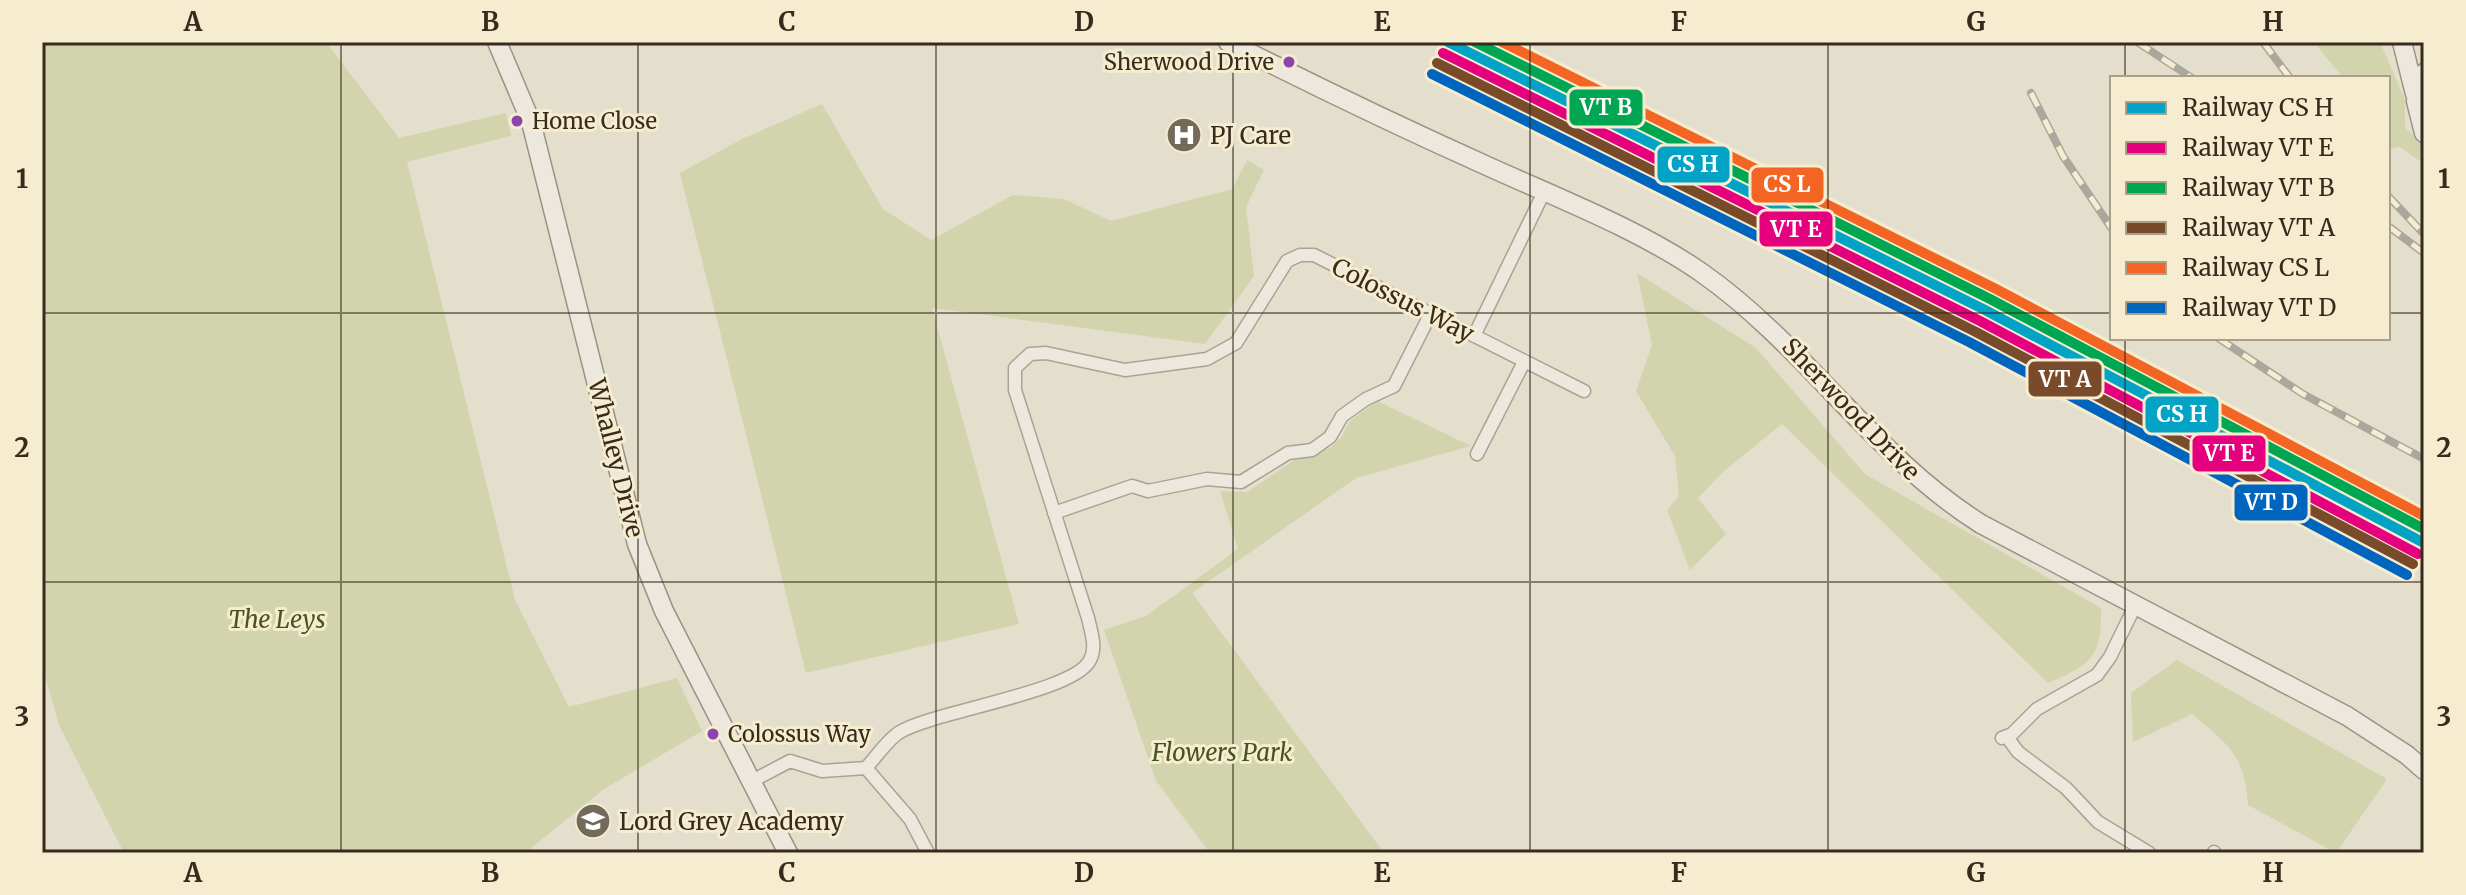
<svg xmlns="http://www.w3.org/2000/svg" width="2466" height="895" font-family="Merriweather,serif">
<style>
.green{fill:#d2d4ae}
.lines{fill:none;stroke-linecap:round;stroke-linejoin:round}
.street-casing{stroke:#a9a395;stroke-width:15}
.secondary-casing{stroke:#999285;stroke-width:21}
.street{stroke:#ece8dd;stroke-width:12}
.secondary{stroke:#ece8dd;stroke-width:18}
.rail-casing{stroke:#aba79d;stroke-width:8}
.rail{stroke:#f6edd1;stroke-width:5;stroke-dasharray:15;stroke-linecap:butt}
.rail-1-casing{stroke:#f6edd1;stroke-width:16}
.rail-2-casing{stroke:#f6edd1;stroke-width:16}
.rail-3-casing{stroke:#f6edd1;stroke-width:16}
.rail-4-casing{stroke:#f6edd1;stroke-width:16}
.rail-5-casing{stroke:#f6edd1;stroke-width:16}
.rail-6-casing{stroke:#f6edd1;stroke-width:16}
.rail-1{stroke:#03a3c5;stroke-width:10}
.rail-2{stroke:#e5007d;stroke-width:10}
.rail-3{stroke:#00a651;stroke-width:10}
.rail-4{stroke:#7a4b2a;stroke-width:10}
.rail-5{stroke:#f26522;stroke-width:10}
.rail-6{stroke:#0065bd;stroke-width:10}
.grid{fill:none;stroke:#372b1d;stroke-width:2;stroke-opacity:0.55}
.bus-dot{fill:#8e44ad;stroke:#f6edd1;stroke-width:3}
.labels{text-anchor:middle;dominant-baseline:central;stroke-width:6;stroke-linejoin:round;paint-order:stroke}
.bus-label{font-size:22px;fill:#372b1d;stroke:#f6edd1;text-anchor:start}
.poi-label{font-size:24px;fill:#372b1d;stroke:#f6edd1;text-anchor:start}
.street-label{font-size:24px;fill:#372b1d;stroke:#f6edd1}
.park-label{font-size:24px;font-style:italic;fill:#455423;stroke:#f6edd1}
.line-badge{stroke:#f6edd1;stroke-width:3}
.badge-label{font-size:22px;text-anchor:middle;font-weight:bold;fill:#fff}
.neatline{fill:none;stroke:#372b1d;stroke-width:3}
.grid-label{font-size:26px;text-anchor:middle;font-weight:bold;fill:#372b1d}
</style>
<rect width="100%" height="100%" fill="#e4decc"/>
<!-- green -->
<path class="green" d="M42 42H326L399 138 506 113 511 136 407 162 515 600 569 707 677 678 702 731 604 789 525 853H124L59 725 42 665Z
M2314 42H2380L2405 100V127L2424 147V164L2400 147 2388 149V78H2343Z
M822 104 883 209 931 240 1013 195 1064 199 1111 221 1232 189 1247 160 1264 170 1246 207 1254 276 1205 344 932 308 1019 624 806 673 680 173 742 139Z
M1637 273 1756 348 1865 474 2101 608C2102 658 2090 665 2048 683L1782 424 1724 471 1698 498 1726 534 1690 570 1667 510 1679 496 1675 456 1636 391 1652 345Z
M1377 401 1471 446 1356 478 1192 593 1384 853H1210L1156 781 1104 630 1146 616 1238 549 1220 491 1247 492 1293 461 1330 448 1341 438 1350 421Z
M2177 660 2387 779 2336 853 2248 805C2244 754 2230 746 2192 714L2133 742 2131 693Z"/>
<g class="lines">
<defs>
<path id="street" d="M1474 336 1544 192
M1477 454 1524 362
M1054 513 1132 486 1148 491 1207 479 1241 482 1288 453 1312 450 1330 437 1342 416 1366 399 1394 386 1430 315
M2007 737 2018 752 2066 788 2098 822 2149 853
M2002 738 2012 734 2037 709 2097 675 2110 657 2136 604
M866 768C876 757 888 739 900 732 935 711 1075 692 1090 660 1097 647 1091 632 1088 618L1015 390V368L1030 354 1046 353 1125 370 1207 359 1236 343 1287 261 1300 255H1314L1584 391
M752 781 790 761 822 771 866 768 910 819 928 853
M2214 853V852"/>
<path id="secondary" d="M497 42 531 122 637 544 664 611 788 853
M1228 42C1313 85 1398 126 1485 165 1555 197 1639 229 1702 273 1806 346 1873 456 1981 524L2347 716 2407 755 2424 770
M2402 42 2415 94
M2424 73 2416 101 2424 133"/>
</defs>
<!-- street casing -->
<use href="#street" class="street-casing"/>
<!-- secondary casing -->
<use href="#secondary" class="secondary-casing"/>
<!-- street -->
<use href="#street" class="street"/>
<!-- secondary -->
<use href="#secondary" class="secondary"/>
<defs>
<path id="rail" d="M2137 42 2192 78
M2263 42 2290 78
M2031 93 2063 156 2112 229
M2388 196 2424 234
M2388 226 2424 253
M2218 338 2303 394 2424 459"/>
</defs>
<!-- rail casing -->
<use href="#rail" class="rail-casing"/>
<!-- rail -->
<use href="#rail" class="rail"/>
<defs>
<path id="rail-1" d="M1448 42 1985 310 2424 543"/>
<path id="rail-2" d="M1443 53 1980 321 2418 554"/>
<path id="rail-3" d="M1475 42 1990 299 2424 529"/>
<path id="rail-4" d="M1437 63 1974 331 2413 564"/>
<path id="rail-5" d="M1502 42 1996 289 2424 516"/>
<path id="rail-6" d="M1432 74 1969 342 2407 575"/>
</defs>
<!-- rail-1 casing -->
<use href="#rail-1" class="rail-1-casing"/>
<!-- rail-2 casing -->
<use href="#rail-2" class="rail-2-casing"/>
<!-- rail-3 casing -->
<use href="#rail-3" class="rail-3-casing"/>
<!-- rail-4 casing -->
<use href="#rail-4" class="rail-4-casing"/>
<!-- rail-5 casing -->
<use href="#rail-5" class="rail-5-casing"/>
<!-- rail-6 casing -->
<use href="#rail-6" class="rail-6-casing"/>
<!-- rail-1 -->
<use href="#rail-1" class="rail-1"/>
<!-- rail-2 -->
<use href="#rail-2" class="rail-2"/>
<!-- rail-3 -->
<use href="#rail-3" class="rail-3"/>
<!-- rail-4 -->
<use href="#rail-4" class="rail-4"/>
<!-- rail-5 -->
<use href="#rail-5" class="rail-5"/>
<!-- rail-6 -->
<use href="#rail-6" class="rail-6"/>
</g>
<!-- grid -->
<path class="grid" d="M341 42V853M638 42V853M936 42V853M1233 42V853M1530 42V853M1828 42V853M2125 42V78M42 313H2112M2388 313H2424M2125 338V853M42 582H2424"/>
<!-- icons -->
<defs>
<symbol id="hospital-disc" viewBox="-11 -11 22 22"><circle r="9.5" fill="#746a5a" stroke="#f6edd1"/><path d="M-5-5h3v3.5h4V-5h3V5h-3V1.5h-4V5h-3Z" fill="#fff"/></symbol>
<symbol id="school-disc" viewBox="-11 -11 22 22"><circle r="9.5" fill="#746a5a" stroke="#f6edd1"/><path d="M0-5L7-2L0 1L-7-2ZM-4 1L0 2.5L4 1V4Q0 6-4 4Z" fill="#fff"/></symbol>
</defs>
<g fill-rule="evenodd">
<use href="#hospital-disc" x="1164" y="115" width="40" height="40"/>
<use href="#school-disc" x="573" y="801" width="40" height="40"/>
</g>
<!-- markers -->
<g class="bus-dot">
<circle cx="1289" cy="62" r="7"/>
<circle cx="517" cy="121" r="7"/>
<circle cx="713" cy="734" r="7"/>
</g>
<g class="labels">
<!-- bus labels -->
<g class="bus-label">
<text x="1274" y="62" text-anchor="end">Sherwood Drive</text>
<text x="532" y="121">Home Close</text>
<text x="728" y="734">Colossus Way</text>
</g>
<!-- poi labels -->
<g class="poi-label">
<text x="1210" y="135">PJ Care</text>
<text x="619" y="821">Lord Grey Academy</text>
</g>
<!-- street labels -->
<g class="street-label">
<text transform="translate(1403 300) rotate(27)">Colossus Way</text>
<text transform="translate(1851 409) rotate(46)">Sherwood Drive</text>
<text transform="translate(616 458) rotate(76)">Whalley Drive</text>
</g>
<!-- park labels -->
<g class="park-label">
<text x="277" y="619">The Leys</text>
<text x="1222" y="752">Flowers Park</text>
</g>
</g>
<g class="line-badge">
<rect x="1568" y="88" width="76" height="39" rx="8" fill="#00a651"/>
<rect x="1656" y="145" width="75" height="39" rx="8" fill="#03a3c5"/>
<rect x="1750" y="166" width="75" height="38" rx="8" fill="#f26522"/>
<rect x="1758" y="210" width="76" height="38" rx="8" fill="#e5007d"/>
<rect x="2027" y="360" width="76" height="38" rx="8" fill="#7a4b2a"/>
<rect x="2144" y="395" width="76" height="39" rx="8" fill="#03a3c5"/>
<rect x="2191" y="434" width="76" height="39" rx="8" fill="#e5007d"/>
<rect x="2233" y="483" width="76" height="39" rx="8" fill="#0065bd"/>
</g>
<g class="badge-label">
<text x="1606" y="115">VT B</text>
<text x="1693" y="172">CS H</text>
<text x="1787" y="192">CS L</text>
<text x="1796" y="237">VT E</text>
<text x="2065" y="387">VT A</text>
<text x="2182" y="422">CS H</text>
<text x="2229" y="461">VT E</text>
<text x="2271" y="510">VT D</text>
</g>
<!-- border -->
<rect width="2466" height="895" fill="none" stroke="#f6edd1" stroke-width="88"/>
<!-- legend -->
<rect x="2110" y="76" width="280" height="264" fill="#f6edd1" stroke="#aa9f89" stroke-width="2"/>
<rect x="2126" y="102" width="40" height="12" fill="#03a3c5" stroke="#aa9f89" stroke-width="2"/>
<text x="2182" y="116" font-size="24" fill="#372b1d">Railway CS H</text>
<rect x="2126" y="142" width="40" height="12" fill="#e5007d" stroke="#aa9f89" stroke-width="2"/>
<text x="2182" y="156" font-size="24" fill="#372b1d">Railway VT E</text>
<rect x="2126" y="182" width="40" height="12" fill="#00a651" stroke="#aa9f89" stroke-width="2"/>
<text x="2182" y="196" font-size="24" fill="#372b1d">Railway VT B</text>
<rect x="2126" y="222" width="40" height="12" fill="#7a4b2a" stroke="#aa9f89" stroke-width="2"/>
<text x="2182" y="236" font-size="24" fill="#372b1d">Railway VT A</text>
<rect x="2126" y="262" width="40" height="12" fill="#f26522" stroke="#aa9f89" stroke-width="2"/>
<text x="2182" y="276" font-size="24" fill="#372b1d">Railway CS L</text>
<rect x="2126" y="302" width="40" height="12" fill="#0065bd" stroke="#aa9f89" stroke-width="2"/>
<text x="2182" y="316" font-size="24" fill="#372b1d">Railway VT D</text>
<rect x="44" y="44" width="2378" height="807" class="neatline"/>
<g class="grid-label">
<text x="193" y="31">A</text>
<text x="490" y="31">B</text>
<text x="787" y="31">C</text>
<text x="1084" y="31">D</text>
<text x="1382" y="31">E</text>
<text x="1679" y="31">F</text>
<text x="1976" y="31">G</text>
<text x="2273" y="31">H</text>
<text x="22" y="188">1</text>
<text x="2444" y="188">1</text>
<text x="22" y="457">2</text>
<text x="2444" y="457">2</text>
<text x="22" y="726">3</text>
<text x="2444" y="726">3</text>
<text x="193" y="882">A</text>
<text x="490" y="882">B</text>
<text x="787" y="882">C</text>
<text x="1084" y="882">D</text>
<text x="1382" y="882">E</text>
<text x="1679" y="882">F</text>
<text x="1976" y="882">G</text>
<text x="2273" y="882">H</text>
</g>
</svg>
